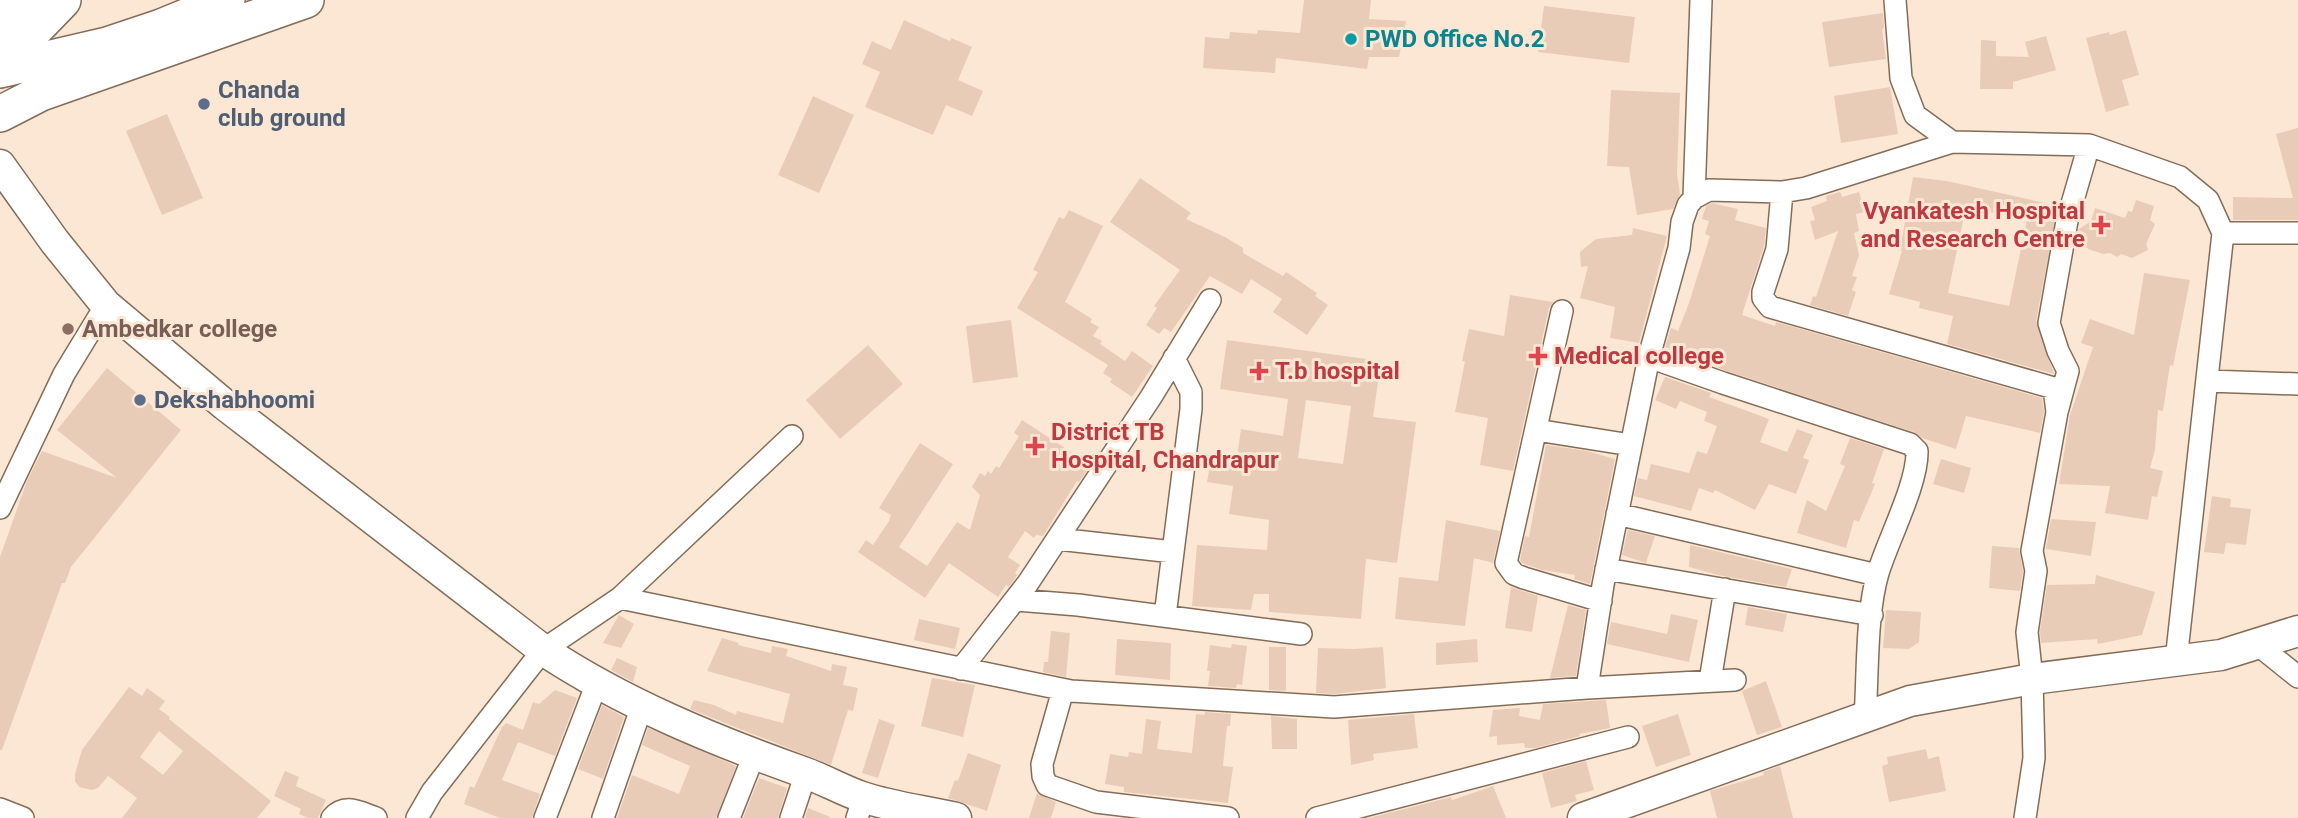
<svg xmlns="http://www.w3.org/2000/svg" width="2298" height="818" font-family="Roboto,sans-serif">
<style>
.building{fill:#e9ccb8;fill-rule:evenodd}
.lines{fill:none;stroke-linecap:round;stroke-linejoin:round}
.minor-casing{stroke:#846d58;stroke-width:24}
.secondary-casing{stroke:#846d58;stroke-width:33}
.primary-casing{stroke:#846d58;stroke-width:38}
.trunk-casing{stroke:#846d58;stroke-width:40}
.minor{stroke:#fff;stroke-width:21}
.secondary{stroke:#fff;stroke-width:30}
.primary{stroke:#fff;stroke-width:35}
.trunk{stroke:#fff;stroke-width:37}
.culture-dot{fill:#0f9aa8;stroke:#fce7d4;stroke-width:2.5}
.service-dot{fill:#5c6f8a;stroke:#fce7d4;stroke-width:2.5}
.health-dot{fill:#e0444e;stroke:#fce7d4;stroke-width:2.5}
.education-dot{fill:#8d6e63;stroke:#fce7d4;stroke-width:2.5}
.labels{text-anchor:middle;dominant-baseline:central;stroke-width:6;stroke-linejoin:round;paint-order:stroke}
.culture-label{font-size:24px;font-weight:bold;fill:#0d838f;stroke:#fce7d4;text-anchor:start}
.service-label{font-size:24px;font-weight:bold;fill:#4e5e75;stroke:#fce7d4;text-anchor:start}
.health-label{font-size:24px;font-weight:bold;fill:#be3a42;stroke:#fce7d4;text-anchor:start}
.education-label{font-size:24px;font-weight:bold;fill:#785e54;stroke:#fce7d4;text-anchor:start}
</style>
<rect width="100%" height="100%" fill="#fce7d4"/>
<!-- building -->
<path class="building" d="M1304 0H1371L1369 19 1406 21 1399 57H1369L1367 69 1276 58 1275 73 1203 68 1205 37 1229 39 1230 32 1257 34 1258 30 1300 33Z
M1544 6 1635 17 1629 63 1538 52Z
M1883 13 1884 28 1882 29 1886 59 1829 67 1822 22Z
M904 20 950 41 951 38 972 47 958 80 983 91 972 116 946 105 933 135 865 107 880 72 862 64 872 41 891 50Z
M2126 30 2139 75 2122 80 2129 105 2106 112 2086 38 2109 32 2110 35Z
M2046 36 2056 70 2013 82V89H1980L1981 40 1996 41V56L2029 57 2025 42Z
M1890 87 1898 134 1841 143 1834 96Z
M1611 90 1680 93 1677 174 1680 194 1673 209 1637 215 1629 167 1607 166Z
M813 96 854 115 819 193 778 175Z
M167 114 203 198 162 215 126 131Z
M2298 128V220H2233V197L2293 198 2276 134Z
M1913 177 1947 181 2058 206 2036 321 2054 374 1947 344 1953 316 1919 308 1920 302 1889 294 1902 251 1900 250ZM1966 207 2027 220 2009 306 1948 293Z
M1140 178 1191 213 1186 219 1225 237 1243 248V253L1283 276 1286 272 1317 293 1315 296 1328 305 1307 335 1273 312 1282 299 1251 279 1242 294 1210 276 1171 332 1164 328 1159 334 1146 325 1157 308 1154 306 1180 270 1110 222Z
M1840 192 1842 197 1859 192 1865 212 1856 214 1859 231 1854 233 1859 255 1852 276 1857 277 1852 290 1856 292 1848 316 1810 305 1813 296 1816 297 1838 231 1815 240 1810 221 1815 220 1811 207 1827 201 1826 196Z
M2136 200 2154 206 2150 220 2155 224 2146 244 2148 250 2132 258 2121 254 2117 257 2110 253 2103 254 2088 249 2078 237 2079 229 2091 221 2095 208 2125 218 2128 211 2132 212Z
M1712 203 1738 209 1735 220 1766 228 1764 246 1742 315 1775 326 1776 322 2042 398 2044 412 2040 433 1966 416 1956 449 1922 438 1914 432 1727 371 1665 347 1671 328 1678 331 1689 303 1710 236 1705 234 1709 221 1702 219 1706 206Z
M1069 210 1103 226 1065 302 1092 319 1090 322 1099 327 1093 336 1102 341 1100 344 1125 361 1132 351 1153 366 1132 397 1110 382 1112 379 1103 373 1108 365 1017 308 1038 272 1033 270 1059 217 1064 219Z
M1633 228 1667 236 1639 343 1610 338 1615 307 1580 298 1588 266 1581 267 1580 252 1596 239 1632 235Z
M2144 273 2190 280 2173 366 2170 365 2163 411 2158 410 2155 450 2150 468 2163 471 2157 497 2152 496 2148 520 2105 513 2110 486 2059 484 2070 415 2093 347 2081 343 2090 319 2134 335Z
M1510 295 1553 302 1549 308 1513 471 1480 465 1488 418 1455 412 1465 361H1462L1469 329 1504 336Z
M1011 320 1018 377 973 383 966 326Z
M1227 340 1381 361 1373 417 1416 422 1397 563 1366 559 1361 619 1269 612V594H1254L1251 610 1192 606 1197 545 1267 550 1269 520 1229 514 1233 486 1207 482 1212 453 1237 456 1241 429 1283 436 1288 399 1220 389ZM1306 400 1351 406 1343 464 1298 458Z
M868 345 903 384 840 439 806 400Z
M107 368 181 430 71 567 65 583H62L2 750H0V557L27 481 42 451 117 478 57 430Z
M1665 377 1711 393 1709 397 1769 419 1760 442 1787 452 1797 429 1813 435 1803 458 1809 460 1796 494 1769 484 1755 510 1715 490 1713 493 1699 488 1691 511 1634 496 1638 478 1647 480 1651 464 1689 473 1697 451 1707 454 1717 426 1704 421 1707 412 1680 401 1676 409 1655 400Z
M1022 420 1091 465 1079 482 1077 481 1043 536 1036 535 1034 538 1025 531 1008 557 1020 565 1015 573 1017 575 1009 587 1006 585 998 597 949 563 925 598 858 552 866 540 873 545 889 521 891 515 879 508 920 443 953 464 899 547 927 566 957 522 970 530 980 495 972 487 980 473 985 476 988 471 991 474 996 466 999 468 1019 436 1014 433Z
M1850 438 1884 449 1872 483 1875 484 1859 522 1854 520 1846 548 1797 533 1807 500 1826 511 1845 466 1840 464Z
M1546 445 1587 451 1615 459 1590 584 1574 579 1575 575 1542 570 1522 563 1520 560 1525 536 1529 537Z
M1941 459 1971 468 1964 493 1933 484Z
M2212 496 2231 499 2230 507 2251 509 2246 545 2226 543 2224 554 2204 552Z
M2051 519 2096 522 2091 556 2046 549Z
M1446 520 1500 531 1493 563 1474 558 1465 626 1395 619 1399 577 1438 581Z
M1628 530 1655 536 1646 563 1622 555Z
M1690 545 1792 569 1786 587 1718 575 1689 567Z
M1992 546 2019 548 2023 571 2020 591 1989 588Z
M2096 575 2155 592 2142 635 2098 644 2097 639 2041 643 2040 631 2047 585 2095 584Z
M1511 587 1538 596 1532 632 1505 628Z
M1568 605 1586 610 1576 676 1550 678Z
M1748 607 1787 614 1783 632 1745 625Z
M1886 610 1921 612 1919 642 1909 649 1883 648Z
M1671 614 1698 620 1689 662 1607 644 1611 622 1667 634Z
M619 615 634 624 621 648 603 643Z
M919 619 960 628 955 649 914 640Z
M1051 631 1070 633 1066 677 1043 672 1044 662H1048Z
M722 638 739 643 738 645 771 653 772 646 788 649 786 656 831 671 832 664 847 667 843 685 858 688 853 711 848 710 831 765 690 709 694 700 714 705 736 715 737 711 783 723 790 694 707 671Z
M1117 639 1171 643 1170 680 1115 675Z
M1477 639 1478 662 1436 665V643Z
M1232 644 1247 646 1242 685 1237 684 1236 688 1208 686 1210 671H1207L1210 645 1231 648Z
M1269 647H1286V691L1269 690Z
M1383 647 1386 688 1334 694 1316 693 1318 648 1354 649Z
M617 658 637 667 633 682 611 670Z
M932 678 975 685 963 737 921 726Z
M1766 681 1782 727 1757 735 1742 691Z
M129 687 142 696 147 688 165 701 159 709 170 717 169 719 271 801 257 818H122L137 798 108 776 98 788 92 790 79 787 75 781V774L82 750ZM159 731 183 751 163 775 140 757Z
M555 690 577 698 555 756 518 742 502 780 540 794 532 818H500L464 804 470 786 474 788 502 727 506 723 523 730 533 702 539 704Z
M1606 700 1610 728 1579 734 1580 736 1535 748H1525L1524 743 1497 745V736L1489 737 1493 710 1520 708 1519 716 1540 720 1543 704Z
M602 705 624 717 603 779 578 769Z
M1205 712 1231 714 1230 726H1227L1223 766 1233 767 1228 803 1124 792V787L1105 784 1110 754 1128 757 1129 752 1142 754 1146 719 1161 721 1157 749 1192 753 1196 714 1204 715Z
M1414 714 1418 748 1373 754 1374 760 1351 765 1348 720Z
M1678 714 1691 755 1656 767 1642 726Z
M1271 716 1297 719V749H1272Z
M879 719 895 725 878 778 862 773Z
M648 728 736 766 716 818H617L632 775 679 794 690 766 642 745Z
M1926 749 1928 759 1939 756 1946 791 1889 802 1882 766 1888 764 1887 757Z
M968 753 1001 765 987 811 948 798 955 780 958 781Z
M1586 761 1594 790 1575 795 1577 801 1551 808 1542 773Z
M1780 766 1793 818H1717L1710 791 1764 775 1763 772Z
M285 771 299 777 296 786 326 800 318 818H308L299 814 301 809 274 796Z
M759 778 787 788 778 818H743Z
M1493 786 1506 818H1369L1451 797 1452 800Z
M1037 793 1056 802 1051 818H1029Z
M808 808 830 817V818H805Z"/>
<g class="lines">
<defs>
<path id="minor" d="M1895 0 1901 78 1915 115 1952 142 2089 145 2180 177 2208 200 2223 233 2176 661
M1782 192 1777 249 1763 292V298L1770 307 2054 388 2057 412
M1694 198 1701 0
M2223 233H2298
M1562 311 1506 563 1514 574 1524 578 1601 601
M1649 357 1723 383 1910 444 1917 451C1918 483 1888 540 1878 573 1866 613 1868 675 1865 718
M2208 381 2298 384
M1536 430 1631 445
M0 508 64 374 106 305
M1617 514 1877 575
M1058 539 1173 552
M1606 569 1872 615
M620 598 1071 691 1334 707 1587 688 1735 680
M1015 600 1078 605 1301 634
M1165 616 1191 409V392L1174 358
M2257 644 2298 677
M961 669 1028 583 1151 397 1210 300
M1710 681 1725 589
M1587 688 1603 585 1649 357 1679 248 1682 222 1688 205 1694 198 1709 190 1782 192 1806 188 1952 142
M1063 690 1042 764 1043 776 1047 785 1096 802 1228 818
M0 809 23 818
M332 818C345 803 359 812 376 818
M417 818 432 792 543 650 620 598 792 436
M545 818 597 683
M603 818 642 706
M729 818 754 755
M791 818 806 773
M857 818 864 797
M1317 818 1628 737
M2025 818 2034 758 2032 679 2027 632 2036 571 2032 551 2057 412 2068 371 2058 351 2049 323 2067 221 2089 145"/>
<path id="secondary" d="M0 165 55 242 106 305 225 405 543 650C623 703 713 740 803 772 823 779 842 790 862 797 892 807 925 811 956 818
M1583 818 1910 701 2032 679 2221 655 2298 631"/>
<path id="primary" d="M0 70 107 45 161 27 227 0
M0 114 41 93 306 0"/>
<path id="trunk" d="M0 24 25 0
M0 64 62 0"/>
</defs>
<!-- minor casing -->
<use href="#minor" class="minor-casing"/>
<!-- secondary casing -->
<use href="#secondary" class="secondary-casing"/>
<!-- primary casing -->
<use href="#primary" class="primary-casing"/>
<!-- trunk casing -->
<use href="#trunk" class="trunk-casing"/>
<!-- minor -->
<use href="#minor" class="minor"/>
<!-- secondary -->
<use href="#secondary" class="secondary"/>
<!-- primary -->
<use href="#primary" class="primary"/>
<!-- trunk -->
<use href="#trunk" class="trunk"/>
</g>
<!-- markers -->
<circle class="culture-dot" cx="1351" cy="39" r="7"/>
<g class="service-dot">
<circle cx="204" cy="104" r="7"/>
<circle cx="140" cy="400" r="7"/>
</g>
<g class="health-dot">
<path d="M2097.5 214.5h7v7h7v7h-7v7h-7v-7h-7v-7h7z"/>
<path d="M1534.5 345.5h7v7h7v7h-7v7h-7v-7h-7v-7h7z"/>
<path d="M1255.5 360.5h7v7h7v7h-7v7h-7v-7h-7v-7h7z"/>
<path d="M1031.5 435.5h7v7h7v7h-7v7h-7v-7h-7v-7h7z"/>
</g>
<circle class="education-dot" cx="68" cy="329" r="7"/>
<g class="labels">
<!-- culture labels -->
<g class="culture-label">
<text x="1365" y="39">PWD Office No.2</text>
</g>
<!-- service labels -->
<g class="service-label">
<text x="218" y="90">Chanda<tspan x="218" dy="28">club ground</tspan></text>
<text x="154" y="400">Dekshabhoomi</text>
</g>
<!-- health labels -->
<g class="health-label">
<text x="2085" y="211" text-anchor="end">Vyankatesh Hospital<tspan x="2085" dy="28">and Research Centre</tspan></text>
<text x="1554" y="356">Medical college</text>
<text x="1275" y="371">T.b hospital</text>
<text x="1051" y="432">District TB<tspan x="1051" dy="28">Hospital, Chandrapur</tspan></text>
</g>
<!-- education labels -->
<g class="education-label">
<text x="82" y="329">Ambedkar college</text>
</g>
</g>
</svg>
